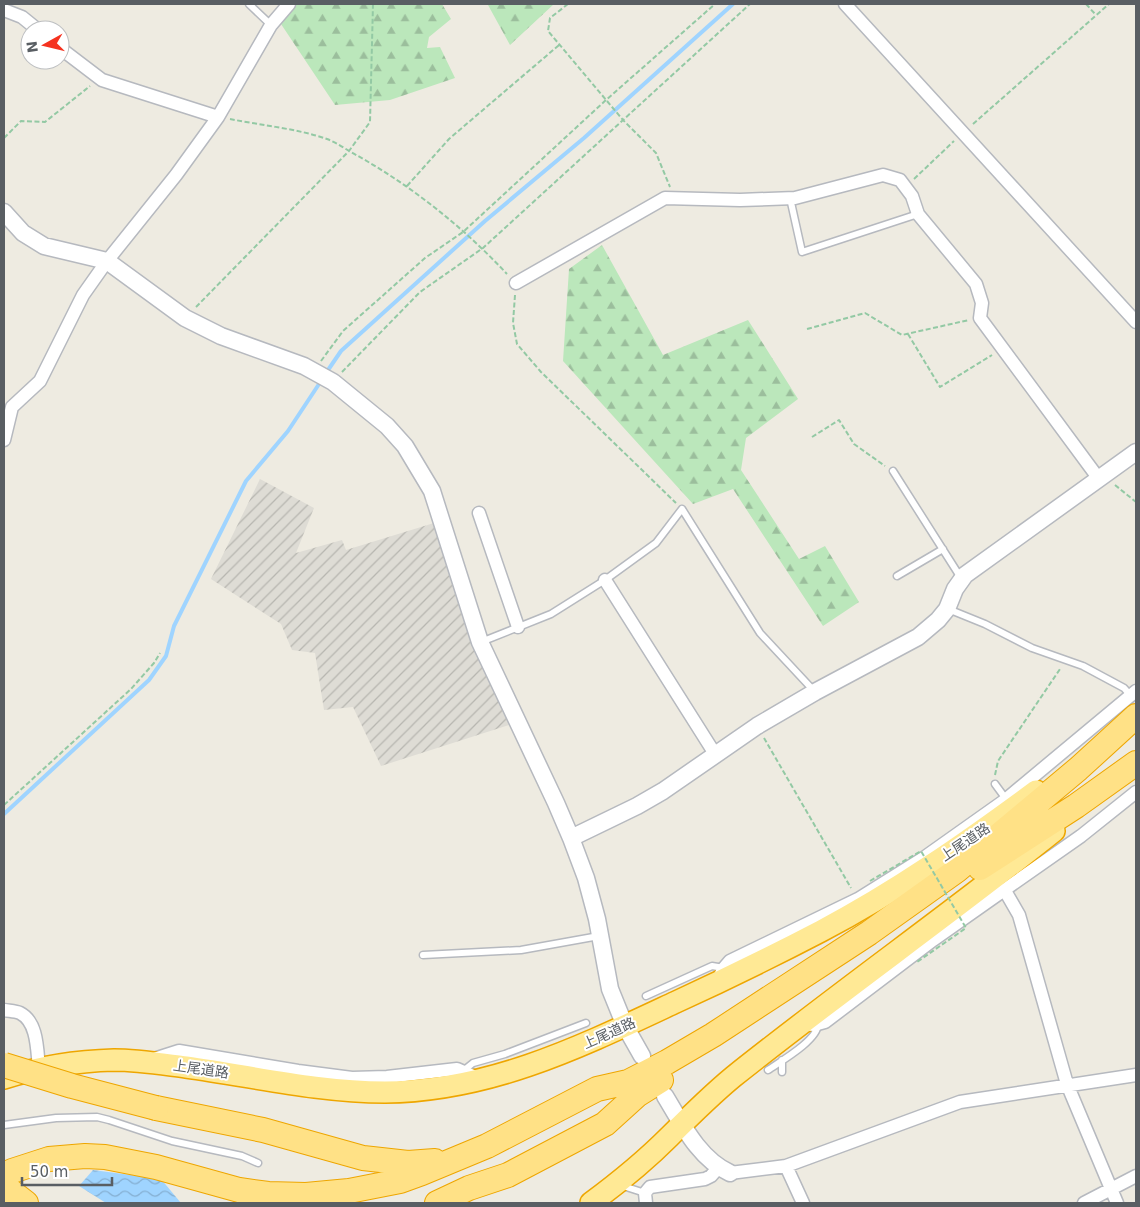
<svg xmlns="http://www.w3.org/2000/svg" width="1140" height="1207" font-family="'DejaVu Sans','Noto Sans JP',sans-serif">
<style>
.industrial{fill:url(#industrial-furrows)}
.forest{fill:url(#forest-firs)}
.water{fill:url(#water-waves)}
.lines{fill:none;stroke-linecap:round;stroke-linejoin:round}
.stream{stroke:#9fd4ff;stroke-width:4}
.service-casing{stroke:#b6b9bf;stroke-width:9}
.minor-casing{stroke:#b6b9bf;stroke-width:15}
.tertiary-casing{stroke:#b6b9bf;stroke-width:19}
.trunk-casing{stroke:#eea600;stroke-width:24}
.motorway-casing{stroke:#eea600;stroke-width:26}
.path{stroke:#93c9a4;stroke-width:2;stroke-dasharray:5 2.5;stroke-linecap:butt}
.service{stroke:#fff;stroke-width:6}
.minor{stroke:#fff;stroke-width:12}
.tertiary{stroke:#fff;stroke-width:16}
.trunk{stroke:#ffe995;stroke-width:21}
.motorway{stroke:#ffe186;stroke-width:24}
.motorway-bridge-casing{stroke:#eea600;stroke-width:26;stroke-linecap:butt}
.path-bridge{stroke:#93c9a4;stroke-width:2;stroke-dasharray:5 2.5;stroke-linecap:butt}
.motorway-bridge{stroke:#ffe186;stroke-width:24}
.labels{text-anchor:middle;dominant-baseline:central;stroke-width:4;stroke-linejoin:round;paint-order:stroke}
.street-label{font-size:14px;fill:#595e63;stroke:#fff}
</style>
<defs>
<pattern id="industrial-furrows" width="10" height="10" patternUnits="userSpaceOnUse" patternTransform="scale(1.25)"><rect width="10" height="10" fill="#dedcd5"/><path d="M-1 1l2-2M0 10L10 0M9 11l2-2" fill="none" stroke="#b7b6b0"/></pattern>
<pattern id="forest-firs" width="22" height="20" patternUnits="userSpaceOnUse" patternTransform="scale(1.25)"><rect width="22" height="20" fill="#bbe7bb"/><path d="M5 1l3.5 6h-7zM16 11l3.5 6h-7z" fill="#9bbe9c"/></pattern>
<pattern id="water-waves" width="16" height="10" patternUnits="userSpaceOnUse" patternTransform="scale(1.25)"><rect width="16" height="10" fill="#9fd4ff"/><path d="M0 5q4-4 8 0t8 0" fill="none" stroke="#85afd2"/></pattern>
</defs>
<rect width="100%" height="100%" fill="#eeebe1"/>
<!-- industrial -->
<path class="industrial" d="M260 479 314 508 296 553 342 540 346 550 434 523 474 644 509 725 381 766 353 707 324 710 315 653 292 650 281 624 211 579Z"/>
<!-- forest -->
<path class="forest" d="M294 4H442L451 19 429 37 427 48 440 47 455 78 390 100 335 105 279 21Z
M490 4H554L510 45 488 5Z
M602 245 663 355 748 320 798 399 746 438 741 470 799 559 825 546 859 602 823 626 733 489 693 504 563 361 569 269Z"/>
<!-- water -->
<path class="water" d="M93 1170 161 1179 181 1203H106L79 1186Z"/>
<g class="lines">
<!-- stream -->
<path class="stream" d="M326 373 341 351 485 221 584 138 733 4
M4 814 149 680 166 656 174 626 246 481 288 431 321 381"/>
<defs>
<path id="service" d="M249 4 271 25
M790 198 802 252 918 214
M893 471 961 578
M897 576 943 549
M948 609 985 624 1032 648 1083 666 1124 688 1131 696
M481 642 551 614 605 580 656 543 682 509 760 633 815 692
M995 784 1006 799
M423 955 521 950 599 936
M646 996 712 966 724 968
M782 1060V1072
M768 1070C781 1061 818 1040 818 1024
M463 1071 473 1063 505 1054 586 1023
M4 1125 56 1118 97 1117 109 1120 172 1141 242 1156 258 1163
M620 1185 645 1193"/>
<path id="minor" d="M845 4 1136 322
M4 10 22 17 38 30
M60 48 102 80 218 117
M516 283 665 198 740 200 795 198 883 175 900 180 912 196 918 214 976 284 982 303 980 318 1099 479
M4 440 12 407 40 381 83 295 107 261 176 175 218 117 271 25 289 4
M479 513 518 627
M605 580 715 754
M1004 889 1019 915 1067 1084 1117 1203
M717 981 724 968 730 961 858 899 925 857 1004 801 1136 691
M4 1010C9 1011 15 1011 20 1013 38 1022 37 1051 39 1068
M802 1024 814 1025 825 1022 933 940 1081 836 1136 792
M154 1059 179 1051 298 1071 352 1078 387 1077 457 1069 480 1079
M786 1166 803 1203
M730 1173 786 1166 960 1102 1136 1075
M646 1203 645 1193 650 1187 705 1179 711 1176 718 1168
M1084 1203 1136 1176"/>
<path id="tertiary" d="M4 212 23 233 44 246 107 261 185 318 221 336 304 366 333 382 387 426 405 446 432 491 480 642 556 803 571 838 586 878 597 919 610 989 625 1026 642 1056
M571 838 637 806 663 791 757 726 815 692 918 637 938 620 947 609 955 589 965 575 1136 452
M665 1096C682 1124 699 1159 730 1173"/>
<path id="trunk" d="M4 1078C39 1067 76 1061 114 1060 138 1060 162 1064 186 1067 252 1076 318 1092 385 1092 491 1091 582 1046 676 1002 724 980 773 956 821 931 897 891 967 842 1036 791
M591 1203C618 1183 645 1161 669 1137 690 1116 710 1096 733 1077 838 993 949 915 1054 831"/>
<path id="motorway" d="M980 868 1076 806 1136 763
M156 1108 263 1130 363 1158 408 1163 435 1161
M12 1171 49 1159 85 1156 105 1157 156 1167 239 1190 268 1194 306 1195 349 1191 400 1181 422 1173 487 1146 597 1089 628 1082 667 1062 713 1035 869 933 956 871 1078 769 1136 716
M4 1186 26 1203
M437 1203 469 1188 508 1175 605 1124 637 1095 661 1080"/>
</defs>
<!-- service casing -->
<use href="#service" class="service-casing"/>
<!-- minor casing -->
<use href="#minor" class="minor-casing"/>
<!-- tertiary casing -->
<use href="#tertiary" class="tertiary-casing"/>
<!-- trunk casing -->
<use href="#trunk" class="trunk-casing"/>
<!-- motorway casing -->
<use href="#motorway" class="motorway-casing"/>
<!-- path -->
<path class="path" d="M568 4 550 18 548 31 623 120 656 153 670 187
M1086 4 1096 15
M230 119C260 125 299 129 327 139 338 143 348 151 358 156 413 187 464 228 507 274
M973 124 1109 4
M4 138 21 121 45 122 90 86
M914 179 954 141
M407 186 449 139 559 45
M515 295 513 323 517 344 541 372 676 503
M196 307 349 151 370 122 373 4
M807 329 865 313 902 335 969 320
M908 334 940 387 992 355
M321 361 343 331 425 258 463 232 606 100 715 4
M342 372 420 292 483 248 750 4
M812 437 839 420 854 444 885 466
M1115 485 1136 502
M764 738 851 888
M995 775 998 761 1060 669
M4 805 131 689 154 663 160 653"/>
<!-- service -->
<use href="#service" class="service"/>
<!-- minor -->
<use href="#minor" class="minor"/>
<!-- tertiary -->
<use href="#tertiary" class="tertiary"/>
<!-- trunk -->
<use href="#trunk" class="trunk"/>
<!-- motorway -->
<use href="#motorway" class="motorway"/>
<defs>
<path id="motorway-bridge" d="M4 1065 72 1086 156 1108"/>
</defs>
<!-- motorway-bridge casing -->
<use href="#motorway-bridge" class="motorway-bridge-casing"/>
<!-- path-bridge -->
<path class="path-bridge" d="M870 881 921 851 966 928 917 962"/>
<!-- motorway-bridge -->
<use href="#motorway-bridge" class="motorway-bridge"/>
</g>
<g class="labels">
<!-- street labels -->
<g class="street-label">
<text transform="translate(965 842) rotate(-34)">上尾道路</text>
<text transform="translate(609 1033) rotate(-24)">上尾道路</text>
<text transform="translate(201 1069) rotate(8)">上尾道路</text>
</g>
</g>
<!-- border -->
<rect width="1140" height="1207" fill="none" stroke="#595e63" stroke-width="10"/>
<!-- north arrow -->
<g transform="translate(45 45) rotate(262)"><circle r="24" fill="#ffffff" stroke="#bdbfc1"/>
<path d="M0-4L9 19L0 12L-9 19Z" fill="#f5321f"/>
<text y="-8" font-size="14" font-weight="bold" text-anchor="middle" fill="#595e63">N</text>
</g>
<!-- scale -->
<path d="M22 1177v8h90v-8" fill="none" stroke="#595e63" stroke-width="2.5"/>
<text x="30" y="1177" font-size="15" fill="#595e63" stroke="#ffffff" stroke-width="4" paint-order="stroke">50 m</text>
</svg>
